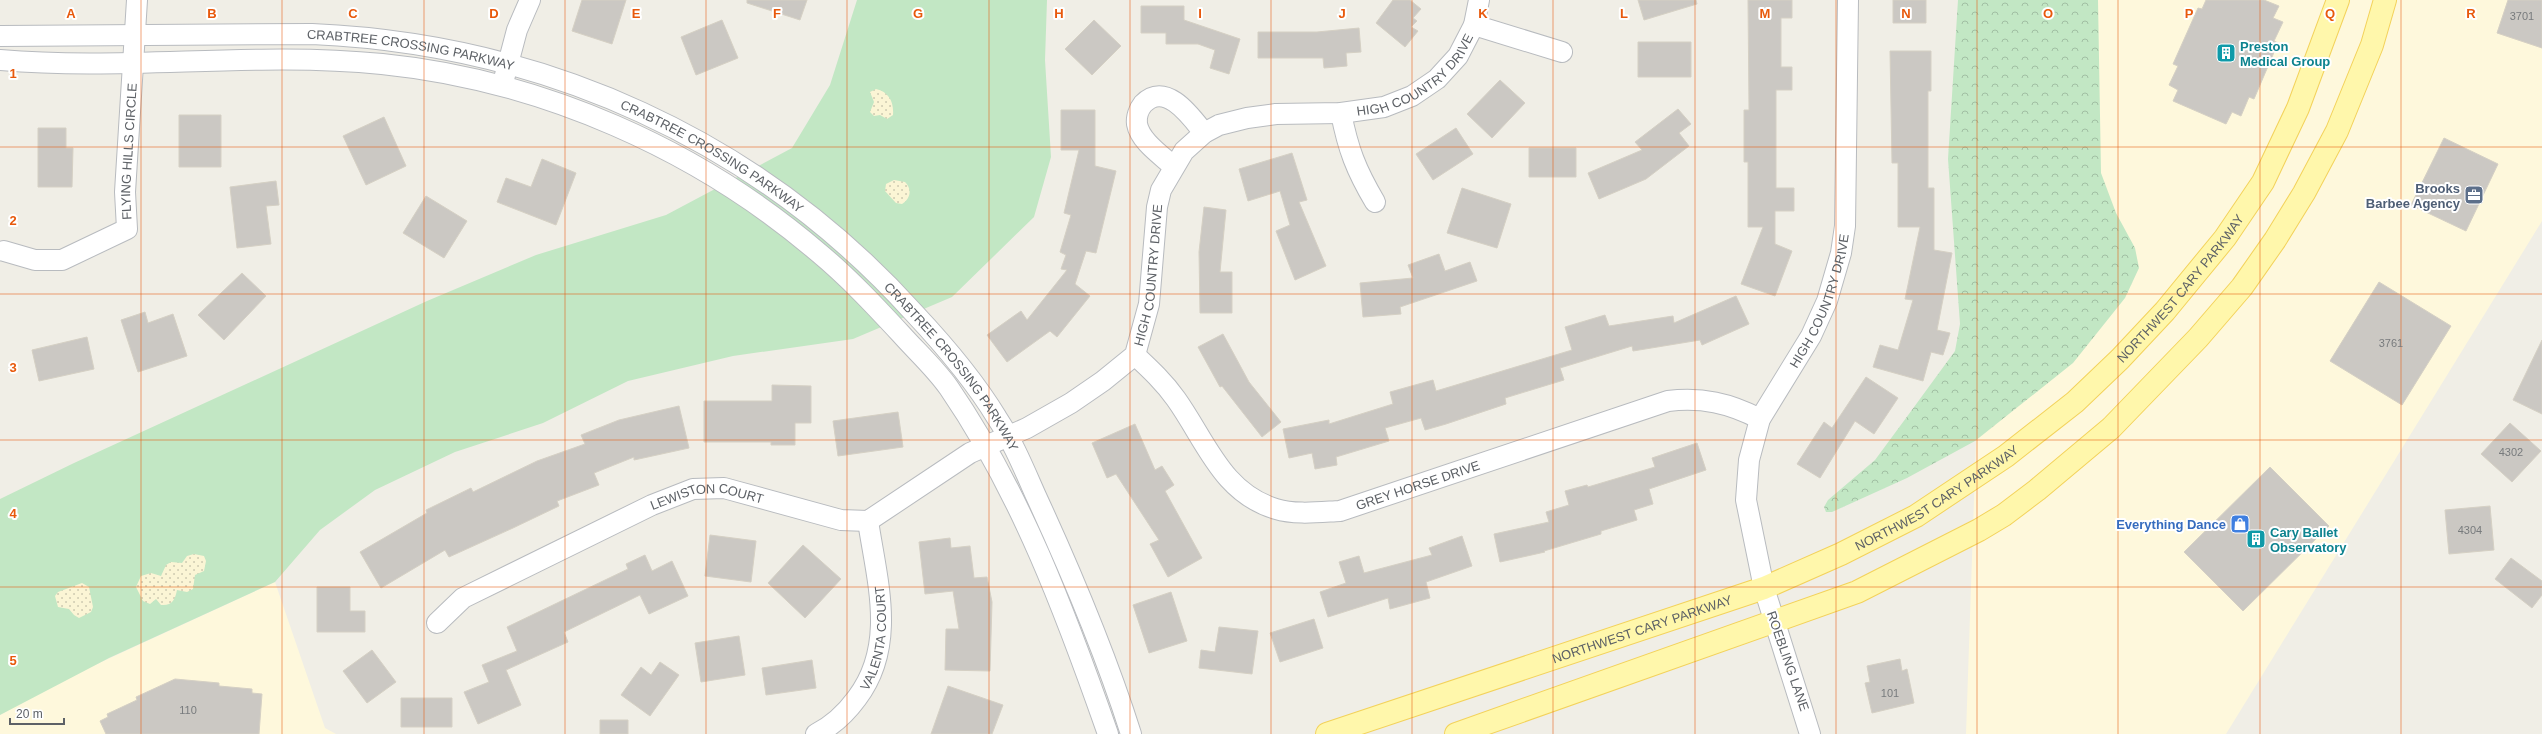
<svg xmlns="http://www.w3.org/2000/svg" width="2542" height="734" font-family="Helvetica,sans-serif">
<style>
.commercial{fill:#fef8dc}
.grass{fill:#c2e7c4}
.forest{fill:url(#forest-crowns)}
.sand{fill:url(#sand-dots)}
.building{fill:#cbc8c3;stroke:#d5d0c4}
.lines{fill:none;stroke-linecap:round;stroke-linejoin:round}
.street-casing{stroke:#b8bbbf;stroke-width:22}
.primary-casing{stroke:#f3d25b;stroke-width:24}
.street{stroke:#fff;stroke-width:20}
.primary{stroke:#fff7ab;stroke-width:22}
.grid{fill:none;stroke:#e8590c;stroke-width:1;stroke-opacity:0.55}
.labels{text-anchor:middle;dominant-baseline:central;stroke-width:4;stroke-linejoin:round;paint-order:stroke}
.number-label{font-size:11px;fill:#787b7d}
.culture-label{font-size:13px;font-weight:bold;fill:#0d838f;stroke:#fff;text-anchor:start}
.street-label{font-size:13px;fill:#5d6166;stroke:#fff}
.service-label{font-size:13px;font-weight:bold;fill:#4e5e75;stroke:#fff;text-anchor:end}
.shop-label{font-size:13px;font-weight:bold;fill:#366cbe;stroke:#fff;text-anchor:end}
.grid-label{font-size:13px;text-anchor:middle;font-weight:bold;fill:#e8590c;stroke:#fff;stroke-width:4;stroke-linejoin:round;paint-order:stroke}
</style>
<defs>
<pattern id="forest-crowns" width="20" height="18" patternUnits="userSpaceOnUse"><rect width="20" height="18" fill="#c2e7c4"/><path d="M2 6a3 3 0 1 1 6 0M12 15a3 3 0 1 1 6 0" fill="none" stroke="#a1bfa3"/></pattern>
<pattern id="sand-dots" width="8" height="8" patternUnits="userSpaceOnUse"><rect width="8" height="8" fill="#fbf5d5"/><path d="M2 2h.1M6 6h.1" fill="none" stroke="#cecab1" stroke-width="1.8" stroke-linecap="round"/></pattern>
</defs>
<rect width="100%" height="100%" fill="#f0eee6"/>
<!-- commercial -->
<path class="commercial" d="M1991 0H2542V221L2226 734H1966Z
M275 582 325 728 336 734H0V715L58 682Z"/>
<!-- grass -->
<path class="grass" d="M857 0H1047L1045 60 1051 157 1034 217 952 297 853 339 733 356 628 381 543 423 455 452 375 490 320 530 275 582 109 658 0 715V499L74 463 427 301 536 255 666 215 792 148 830 85Z"/>
<!-- forest -->
<path class="forest" d="M1958 0H2098L2101 173 2116 213 2135 248 2139 268 2125 298 2073 363 1975 441 1907 478 1832 512H1826L1824 507 1828 500 1875 460 1906 418 1955 351 1960 324 1948 159Z"/>
<!-- sand -->
<path class="sand" d="M876 89C889 92 894 102 893 115L887 119 880 115 874 116 870 112 874 102 870 92Z
M894 180 905 182C912 189 911 198 902 204L896 203 885 191 886 184Z
M194 554 204 556 206 561 204 571 195 575 193 589 187 592 177 590C175 600 172 606 161 605L156 599 150 604 143 601 136 587 141 576 151 573 161 576 166 565 171 562 182 563 187 556Z
M82 583 89 587 93 607 91 612 79 618 74 615 69 609 58 607 55 596 58 592Z"/>
<!-- building -->
<path class="building" d="M582 0H626L612 44 572 31Z
M747 0H807L800 20 747 3Z
M1393 0H1410L1421 9 1413 18 1417 21 1411 27 1418 31 1405 47 1376 23Z
M1638 0H1696L1697 4 1644 20Z
M1748 0H1792V18H1781V67H1792V90H1776V188H1794V211H1775V244L1792 251 1775 296 1741 284 1763 227H1748V162H1744V110H1749Z
M1893 0H1926V23H1893Z
M2206 0H2264L2279 6 2273 18 2283 22 2274 41 2278 43 2254 99 2249 97 2241 116 2232 112 2226 124 2173 101 2178 90 2169 85 2178 66 2173 64 2198 8 2202 9Z
M2508 0H2542V48L2497 33Z
M1141 6H1184V20L1240 39 1229 74 1210 68 1215 50 1198 44H1166V33H1141Z
M722 20 738 58 696 75 681 37Z
M1094 20 1121 46 1092 75 1065 49Z
M1359 28 1361 52 1346 53 1347 66 1324 68 1323 58H1258V32H1317Z
M1638 42H1691V77H1638Z
M1890 51H1931V91H1928V188H1934V250L1952 253 1937 330 1950 333 1943 355 1931 352 1923 381 1873 367 1880 345 1898 350 1913 300 1905 299 1920 227H1898V163H1892Z
M1500 80 1525 103 1492 138 1467 114Z
M1678 109 1691 124 1679 133 1689 146 1646 179 1599 199 1588 173 1642 150 1635 142Z
M1061 110H1095V166L1116 171 1096 253 1086 251 1075 284 1090 296 1057 337 1050 331 1007 362 987 335 1021 311 1027 320 1067 270 1061 269 1066 255 1060 252 1071 215 1064 213 1079 150H1061Z
M179 115H221V167H179Z
M384 117 406 166 366 185 343 136Z
M38 128H66V148H73L72 187H38Z
M1456 128 1473 154 1433 180 1416 154Z
M2444 138 2498 164 2466 231 2411 205Z
M1529 148H1576V177H1529Z
M1292 153 1307 200 1299 202 1326 266 1295 280 1276 231 1290 225 1280 191 1248 201 1239 169Z
M542 159 576 173 556 225 497 202 506 178 531 187Z
M276 181 279 205 266 206 271 244 237 248 230 187Z
M1462 188 1511 204 1497 248 1447 233Z
M426 196 467 221 444 258 403 233Z
M1204 207 1226 210 1220 272H1232V313H1200L1199 252Z
M1439 254 1445 271 1470 262 1477 281 1400 307 1401 314 1363 317 1360 283 1413 278 1408 265Z
M242 273 266 296 224 340 198 315Z
M2379 282 2451 326 2402 405 2330 361Z
M1736 296 1749 324 1702 345 1700 340 1633 351 1632 346 1560 368 1564 380 1505 398 1506 404 1446 424 1425 430 1421 418 1385 428 1389 441 1336 457 1337 465 1315 469 1312 453 1289 458 1283 429 1329 420V424L1393 404 1390 392 1433 380 1436 391 1572 350 1565 327 1605 315 1609 326 1673 316 1674 323Z
M145 312 148 323 173 314 187 356 138 372 121 320Z
M1223 334 1249 382 1281 422 1262 437 1222 386 1220 387 1198 347Z
M87 337 94 369 39 381 32 350Z
M2542 340V414L2513 400Z
M1866 377 1898 398 1874 434 1855 421 1820 478 1797 464 1824 422 1832 428Z
M772 385 811 386V423H795V445H771V442H704V401H772Z
M679 406 689 448 634 460V457L594 473 599 485 557 501 559 506 513 528 449 557 445 550 381 588 360 552 427 513 426 510 471 488 473 492 537 461 585 444 581 435 619 420Z
M898 412 903 447 838 456 833 421Z
M2510 423 2541 451 2512 482 2481 454Z
M1135 424 1155 470 1162 466 1174 485 1165 491 1202 558 1168 577 1150 544 1159 540 1116 474 1107 478 1092 443Z
M1697 443 1706 470 1649 489 1653 504 1634 510 1637 520 1601 531V534L1544 551 1545 552 1500 562 1494 534 1549 522 1546 512 1569 505 1565 491 1587 485 1588 487 1655 467 1652 458Z
M2270 467 2329 526 2243 611 2184 552Z
M2490 506 2494 550 2449 554 2445 510Z
M710 535 756 541 751 582 705 576Z
M1462 536 1472 566 1426 582 1430 598 1390 609 1388 598 1328 617 1320 592 1346 583 1339 562 1359 556 1364 573 1432 555 1429 548Z
M950 538 951 548 970 546 974 578 987 577 992 602 990 671 945 670 946 629H959L953 591 925 594 919 542Z
M803 545 841 579 805 618 768 583Z
M645 555 652 571 672 561 688 596 649 614 640 595 564 632 568 642 506 670 521 705 478 724 464 692 489 682 482 665 517 651 507 627 628 569 626 564Z
M2511 558 2542 581V595L2532 608 2495 579Z
M317 587H350V611H365V632H317Z
M1171 592 1187 641 1149 653 1133 605Z
M1314 619 1323 648 1280 662 1270 633Z
M1219 627 1258 631 1252 674 1199 668 1201 650 1215 652Z
M739 636 745 675 701 682 695 643Z
M372 650 396 682 367 703 343 671Z
M1900 659 1902 671 1907 669 1914 703 1872 713 1865 683 1870 682 1867 666Z
M812 660 816 688 766 695 762 668Z
M660 662 679 675 650 716 621 695 641 667 651 675Z
M175 679 219 683V686L252 689V693L262 694 259 734H106L100 721 108 717 107 714 137 700 136 697Z
M948 686 1003 705 992 734H931Z
M401 698H452V727H401Z
M600 720H628V734H600Z"/>
<g class="lines">
<defs>
<g id="street">
<path d="M1474 25 1562 52"/>
<path id="s1" d="M0 36 312 34C544 44 758 140 914 313 944 345 974 380 997 418 1013 442 1024 469 1036 496 1072 574 1105 652 1131 734"/>
<path d="M0 60C127 71 255 51 382 64 541 80 698 149 819 253 849 278 875 306 901 334 917 352 935 368 949 388 1021 493 1066 614 1108 734"/>
<path d="M504 79 517 30 530 0"/>
<path d="M1341 113C1348 149 1356 170 1375 202"/>
<path d="M1173 166C1161 155 1140 141 1137 124 1136 117 1139 109 1143 104 1166 80 1192 118 1204 133"/>
<path id="s2" d="M4 251 35 260H62L127 229 125 192 137 0"/>
<path id="s3" d="M1135 355C1150 369 1164 382 1176 399 1206 441 1222 493 1276 509 1295 515 1320 512 1340 511L1668 401C1702 397 1729 403 1760 419"/>
<path id="s4" d="M437 623 463 598 652 505 693 489 724 488 841 520 868 521 970 453 1027 428 1071 403 1103 381 1135 355 1149 304 1157 207 1161 190 1184 151 1204 133 1219 125 1247 118 1276 114 1341 113 1384 107 1412 96 1437 79 1458 56 1474 25 1479 0"/>
<path id="s5" d="M816 734C832 726 846 713 857 698 897 645 877 581 868 521"/>
<path id="s6" d="M1810 734 1764 588 1746 500 1749 460 1760 419 1811 336 1827 301 1841 253 1845 226 1848 0"/>
</g>
<g id="primary">
<path id="s7" d="M1327 734 1764 588 1841 554 1916 516 2006 456 2075 402 2120 359 2165 311 2225 238 2263 182 2298 108 2338 0"/>
<path d="M1456 734 1857 592 1979 530 2004 515 2037 490 2111 428 2198 338 2242 287 2275 240 2304 193 2337 131 2372 45 2385 0"/>
</g>
</defs>
<!-- street casing -->
<use href="#street" class="street-casing"/>
<!-- primary casing -->
<use href="#primary" class="primary-casing"/>
<!-- street -->
<use href="#street" class="street"/>
<!-- primary -->
<use href="#primary" class="primary"/>
</g>
<!-- grid -->
<path class="grid" d="M141 0V734M282 0V734M424 0V734M565 0V734M706 0V734M847 0V734M989 0V734M1130 0V734M1271 0V734M1412 0V734M1553 0V734M1695 0V734M1836 0V734M1977 0V734M2118 0V734M2260 0V734M2401 0V734M0 147H2542M0 294H2542M0 440H2542M0 587H2542"/>
<!-- icons -->
<defs>
<symbol id="building-square" viewBox="-11 -11 22 22"><rect x="-9" y="-9" width="18" height="18" rx="4" fill="#0f9aa8" stroke="#fff"/><path d="M-4-6H4V6H1V3H-1V6H-4ZM-2.5-4.3h1.7v1.8h-1.7ZM.8-4.3h1.7v1.8H.8ZM-2.5-1h1.7V.8h-1.7ZM.8-1h1.7V.8H.8Z" fill="#fff"/></symbol>
<symbol id="office-square" viewBox="-11 -11 22 22"><rect x="-9" y="-9" width="18" height="18" rx="4" fill="#5c6f8a" stroke="#fff"/><path d="M-6-3h4V-5.5h4V-3h4V5H-6ZM-1-4.5V-3h2v-1.5ZM-6 0V1H6V0Z" fill="#fff"/></symbol>
<symbol id="shop-square" viewBox="-11 -11 22 22"><rect x="-9" y="-9" width="18" height="18" rx="4" fill="#3f7fe0" stroke="#fff"/><path d="M-5-2.5h2.3a2.7 3.5 0 0 1 5.4 0H5L5.5 6h-11ZM-1.5-2.5h3a1.5 2.3 0 0 0-3 0Z" fill="#fff"/></symbol>
</defs>
<g fill-rule="evenodd">
<use href="#building-square" x="2215" y="42" width="22" height="22"/>
<use href="#office-square" x="2463" y="184" width="22" height="22"/>
<use href="#shop-square" x="2229" y="513" width="22" height="22"/>
<use href="#building-square" x="2245" y="528" width="22" height="22"/>
</g>
<g class="labels">
<!-- number labels -->
<g class="number-label">
<text x="2522" y="16">3701</text>
<text x="2391" y="343">3761</text>
<text x="2511" y="452">4302</text>
<text x="2470" y="530">4304</text>
<text x="1890" y="693">101</text>
<text x="188" y="710">110</text>
</g>
<!-- culture labels -->
<g class="culture-label">
<text x="2240" y="46">Preston<tspan x="2240" dy="15">Medical Group</tspan></text>
<text x="2270" y="532">Cary Ballet<tspan x="2270" dy="15">Observatory</tspan></text>
</g>
<!-- street labels -->
<g class="street-label">
<text stroke="none"><textPath href="#s1" startOffset="412">CRABTREE CROSSING PARKWAY</textPath></text>
<text stroke="none"><textPath href="#s4" startOffset="1253">HIGH COUNTRY DRIVE</textPath></text>
<text stroke="none"><textPath href="#s2" startOffset="209">FLYING HILLS CIRCLE</textPath></text>
<text stroke="none"><textPath href="#s1" startOffset="736">CRABTREE CROSSING PARKWAY</textPath></text>
<text stroke="none"><textPath href="#s4" startOffset="867">HIGH COUNTRY DRIVE</textPath></text>
<text stroke="none"><textPath href="#s7" startOffset="980">NORTHWEST CARY PARKWAY</textPath></text>
<text stroke="none"><textPath href="#s6" startOffset="459">HIGH COUNTRY DRIVE</textPath></text>
<text stroke="none"><textPath href="#s1" startOffset="1059">CRABTREE CROSSING PARKWAY</textPath></text>
<text stroke="none"><textPath href="#s3" startOffset="359">GREY HORSE DRIVE</textPath></text>
<text stroke="none"><textPath href="#s7" startOffset="656">NORTHWEST CARY PARKWAY</textPath></text>
<text stroke="none"><textPath href="#s4" startOffset="304">LEWISTON COURT</textPath></text>
<text stroke="none"><textPath href="#s7" startOffset="332">NORTHWEST CARY PARKWAY</textPath></text>
<text stroke="none"><textPath href="#s5" startOffset="119">VALENTA COURT</textPath></text>
<text transform="translate(1788 661) rotate(71)">ROEBLING LANE</text>
</g>
<!-- service labels -->
<g class="service-label">
<text x="2460" y="188">Brooks<tspan x="2460" dy="15">Barbee Agency</tspan></text>
</g>
<!-- shop labels -->
<g class="shop-label">
<text x="2226" y="524">Everything Dance</text>
</g>
</g>
<g class="grid-label">
<text x="71" y="18">A</text>
<text x="212" y="18">B</text>
<text x="353" y="18">C</text>
<text x="494" y="18">D</text>
<text x="636" y="18">E</text>
<text x="777" y="18">F</text>
<text x="918" y="18">G</text>
<text x="1059" y="18">H</text>
<text x="1200" y="18">I</text>
<text x="1342" y="18">J</text>
<text x="1483" y="18">K</text>
<text x="1624" y="18">L</text>
<text x="1765" y="18">M</text>
<text x="1906" y="18">N</text>
<text x="2048" y="18">O</text>
<text x="2189" y="18">P</text>
<text x="2330" y="18">Q</text>
<text x="2471" y="18">R</text>
<text x="13" y="78">1</text>
<text x="13" y="225">2</text>
<text x="13" y="372">3</text>
<text x="13" y="518">4</text>
<text x="13" y="665">5</text>
</g>
<!-- scale -->
<path d="M10 718v6h54v-6" fill="none" stroke="#5d6166" stroke-width="2"/>
<text x="16" y="718" font-size="12" fill="#5d6166" stroke="#ffffff" stroke-width="3" paint-order="stroke">20 m</text>
</svg>
